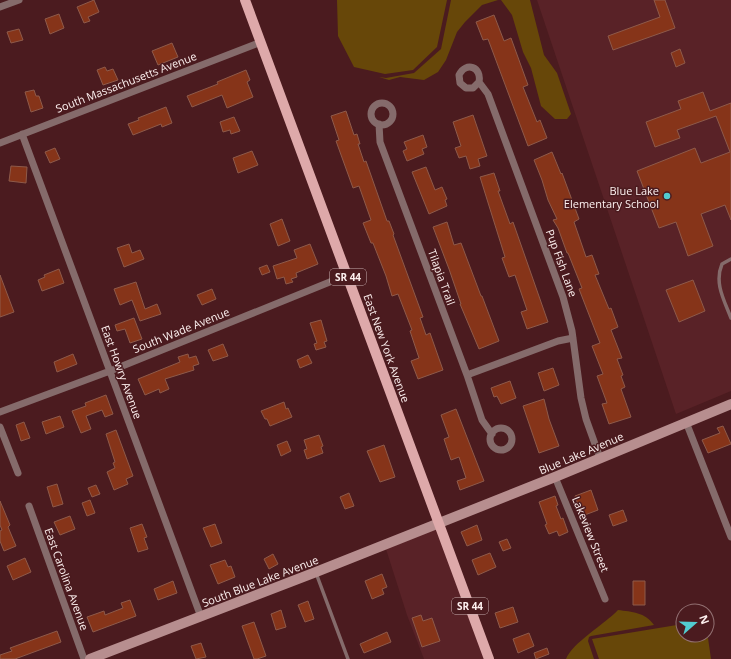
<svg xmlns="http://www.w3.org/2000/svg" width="731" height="659" font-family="'Open Sans',sans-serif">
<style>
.built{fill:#592227}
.green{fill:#674709}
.building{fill:#863419;stroke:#8e5a4a}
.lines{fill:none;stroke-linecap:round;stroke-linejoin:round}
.lane{stroke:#856b6b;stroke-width:3.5}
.street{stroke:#856b6b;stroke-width:7}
.secondary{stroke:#b78e8f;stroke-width:10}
.primary{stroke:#dea9aa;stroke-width:10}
.poi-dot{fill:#52ccd0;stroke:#4b1b1f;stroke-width:1.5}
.labels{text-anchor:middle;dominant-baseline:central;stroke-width:3;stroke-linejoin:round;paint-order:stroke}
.shield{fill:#4b1b1f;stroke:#c8b0b1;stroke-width:1}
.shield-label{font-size:10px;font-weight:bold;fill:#fdf0ef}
.street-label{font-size:11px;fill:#fdf0ef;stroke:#4b1b1f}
.poi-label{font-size:11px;fill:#fdf0ef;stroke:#4b1b1f;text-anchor:end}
</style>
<rect width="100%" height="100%" fill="#4b1b1f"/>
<!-- built -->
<path class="built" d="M537 0H731V391L676 414Z
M436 529 484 659H424L407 615 386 549Z"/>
<!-- green -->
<path class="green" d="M337 0H447L437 47 413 70 385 74 354 67 338 36Z
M451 0H498L482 5 465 22 457 32 446 60 438 72 424 80 400 77 389 80 379 77 386 78 414 73 441 49Z
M501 0H530L544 55 557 73 571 114 567 119H555L541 106 531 68 523 52 512 15Z
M618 610C632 612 645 612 654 625L591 636 589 637 588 641 594 659H566C572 643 605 624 618 610Z
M683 624V635H707V631L711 659H599L592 639Z"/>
<!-- building -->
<path class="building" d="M94 0 99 12 88 17 90 21 84 23 77 7Z
M654 0H665L675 28 613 50 608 36 660 17Z
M59 14 64 28 50 34 45 19Z
M494 15 504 41 511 38 528 85 523 87 537 122 540 120 547 138 528 146 488 39 483 40 476 22Z
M19 29 23 40 11 43 7 32Z
M172 43 178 57 158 65 152 51Z
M680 49 685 63 676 67 671 53Z
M105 67 107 71 113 69 118 80 103 85 97 70Z
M246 70 250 80 247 82 253 97 227 108 222 95 192 107 187 96 218 84 217 82Z
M34 90 36 96H39L43 108 31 112 25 92Z
M703 92 710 111 731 103V220L725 205 701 214 713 246 688 256 676 222 659 228 637 171 695 148 701 163 730 152 716 116 677 130 680 138 655 147 646 122 681 109 678 101Z
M166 107 172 123 162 127 161 124 133 135 128 124 139 120 138 118Z
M346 111 354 135 357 134 360 144H358L364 162 366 161 387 221H389L394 234 393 235 423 317 420 318 426 335 430 333 443 370 418 379 411 361 419 358 410 331 412 330 398 294 392 296 386 276 373 243H371L363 223 371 220 359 186 353 188 336 141 339 140 331 116Z
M473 115 487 156 478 159 480 166 470 169 466 156 459 158 455 148 461 146 453 122Z
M234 117 240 131 231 134 230 130 223 132 220 122Z
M423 135 427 147 422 149 424 154 407 161 403 151 407 149 404 142Z
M55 148 60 159 50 163 45 152Z
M252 151 258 165 238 173 233 158Z
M552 152 561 174 562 173 579 219 574 222 586 257 592 255 599 274 595 275 609 309 611 308 618 327 611 330 622 358 617 359 623 375 621 376 625 387 621 389 631 417 609 424 602 404 607 403 597 376 603 374 592 346 600 343 579 289 582 288 568 253H567L558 228 553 220 557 219 548 200 542 180 534 160Z
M11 166 27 167 26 183 9 181Z
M426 167 435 190 442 187 447 199 445 200 447 206 429 214 412 172Z
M494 173 500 191H498L510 224 513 222 548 322 527 329 521 312 527 310 515 275 509 277 502 258 505 257 480 177Z
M282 219 290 241 278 246 270 224Z
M447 222 454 245 461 243 481 296H482L499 341 479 349 460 304H461L449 269 433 227Z
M129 244 132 253 140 250 144 259 124 267 117 248Z
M310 244 318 264 296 273 297 277 291 279 293 282 286 284 284 277 277 279 273 266 297 258 294 250Z
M267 265 270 272 262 275 259 268Z
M59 269 64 283 42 291 38 280 45 277 44 275Z
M0 275 14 312 0 317Z
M693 280 705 311 679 322 666 290Z
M136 282 145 309 157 304 161 314 140 321 132 300 120 305 114 289Z
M212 289 216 299 202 305 197 295Z
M134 318 142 339 130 343 125 329 117 331 115 325Z
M321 320 327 341 324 342 326 347 316 350 314 344 317 343 310 323Z
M223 344 228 356 213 361 208 350Z
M73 354 77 364 57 372 54 362Z
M188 354 189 358 196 356 199 364 193 366 194 370 165 379 169 389 160 393 159 389 145 395 138 379 180 362 178 357Z
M308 355 312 363 300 368 297 360Z
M553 368 559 385 544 391 538 373Z
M510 381 516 398 501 404 497 396 494 397 491 388Z
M106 395 113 414 105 417 102 410 86 416 91 429 81 433 72 411 86 406 85 403Z
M544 399 549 419 559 446 539 453 523 406Z
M284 402 286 409 288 408 292 417 270 426 267 419H265L261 411Z
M456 409 484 481 460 490 457 481 466 478 459 457 451 460 444 439 449 437 441 415Z
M60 416 64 427 46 434 42 422Z
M24 422 30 438 21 441 16 425Z
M723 426 731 444 708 453 702 440 720 433 717 428Z
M116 430 133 476 126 479 128 484 114 490 107 472 115 468 113 463 115 462 106 434Z
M319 435 323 446 321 447 323 453 307 459 304 450 307 449 304 440Z
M287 441 291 451 281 456 277 445Z
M384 445 395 477 380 482 367 451Z
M57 484 63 504 53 507 47 487Z
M96 485 100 494 92 497 88 488Z
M591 490 598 510 582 516 575 496Z
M349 493 354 506 345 509 340 497Z
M555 496 558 505 556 506 561 519 563 518 568 532 559 536 557 531 549 534 545 525 547 524 539 502Z
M90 500 95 513 87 516 82 503Z
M0 501 10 525 8 527 16 546 4 551 0 541V531L2 530 0 525Z
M623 510 627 521 613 526 609 515Z
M70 516 75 529 60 535 54 522Z
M142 524 147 537 144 538 148 549 138 552 130 528Z
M215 524 222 543 211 547 203 528Z
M477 525 482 540 467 546 461 532Z
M507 539 511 548 503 551 499 542Z
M490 553 496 567 478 575 472 560Z
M273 554 278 564 269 569 264 559Z
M25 558 31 572 13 580 7 566Z
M225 560 228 567 231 566 235 577 218 584 210 565Z
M382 574 387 587 382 589 384 594 372 599 365 581Z
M173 581 177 593 158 600 154 589Z
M633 581H645V605H633Z
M130 600 136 616 93 632 87 617 104 611 105 615 123 608 121 603Z
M308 601 314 619 305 622 298 605Z
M513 607 518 622 500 628 495 613Z
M281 610 286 627 276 630 271 614Z
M421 615 423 621 432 618 440 641 422 647 412 618Z
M254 622 266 656 257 659H254L242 626Z
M57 631 61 642 15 659H0V655L12 651 10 648Z
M387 632 391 642 364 653 360 644Z
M529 633 534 646 518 653 513 639Z
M201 643 206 657 196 659 191 646Z
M547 648 549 654 536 659 534 653Z"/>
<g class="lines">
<!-- lane -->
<path class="lane" d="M731 259 722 264C714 283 724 300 731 318
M316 573 348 659"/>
<!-- street -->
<path class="street" d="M0 7 19 0
M479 82 473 88H466L460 83 459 75C466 61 482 67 479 82L488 94 563 297 572 331 581 398 586 419 600 458
M371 114a11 11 0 1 1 22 0a11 11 0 1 1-22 0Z
M379 124 380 142 467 375 482 420 492 434
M22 134 201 617
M0 143 261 42
M467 375 558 341 573 338
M0 412 110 371 347 275
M686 422 731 537
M0 427 18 473
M490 439a11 11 0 1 1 22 0a11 11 0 1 1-22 0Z
M555 477 605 599
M29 506 84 659"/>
<!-- secondary -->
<path class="secondary" d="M90 659 316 572 555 477 731 404"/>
<!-- primary -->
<path class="primary" d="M245 0 489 659"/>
</g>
<!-- markers -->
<circle class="poi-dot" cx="667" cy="196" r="4"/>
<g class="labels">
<!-- shield labels -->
<g class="shield">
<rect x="330" y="269" width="36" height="16" rx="3"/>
<rect x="452" y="598" width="36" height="16" rx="3"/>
</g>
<g class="shield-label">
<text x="348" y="277">SR 44</text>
<text x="470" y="606">SR 44</text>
</g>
<!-- street labels -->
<g class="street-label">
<text transform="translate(126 82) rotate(-21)">South Massachusetts Avenue</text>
<text transform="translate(562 263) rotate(70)">Pup Fish Lane</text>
<text transform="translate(442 277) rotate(70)">Tilapia Trail</text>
<text transform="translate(181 330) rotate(-22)">South Wade Avenue</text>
<text transform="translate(387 348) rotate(70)">East New York Avenue</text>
<text transform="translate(122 372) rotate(70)">East Howry Avenue</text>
<text transform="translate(581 453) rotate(-23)">Blue Lake Avenue</text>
<text transform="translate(591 534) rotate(68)">Lakeview Street</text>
<text transform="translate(67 579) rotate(70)">East Carolina Avenue</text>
<text transform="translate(260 581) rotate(-21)">South Blue Lake Avenue</text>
</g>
<!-- poi labels -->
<g class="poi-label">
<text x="659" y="190">Blue Lake<tspan x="659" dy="13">Elementary School</tspan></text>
</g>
</g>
<!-- north arrow -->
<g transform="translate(695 623) rotate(70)"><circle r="19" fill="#4b1b1f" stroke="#927072"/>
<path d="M0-3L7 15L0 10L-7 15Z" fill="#52ccd0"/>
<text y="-6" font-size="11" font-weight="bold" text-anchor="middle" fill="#fdf0ef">N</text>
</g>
</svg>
